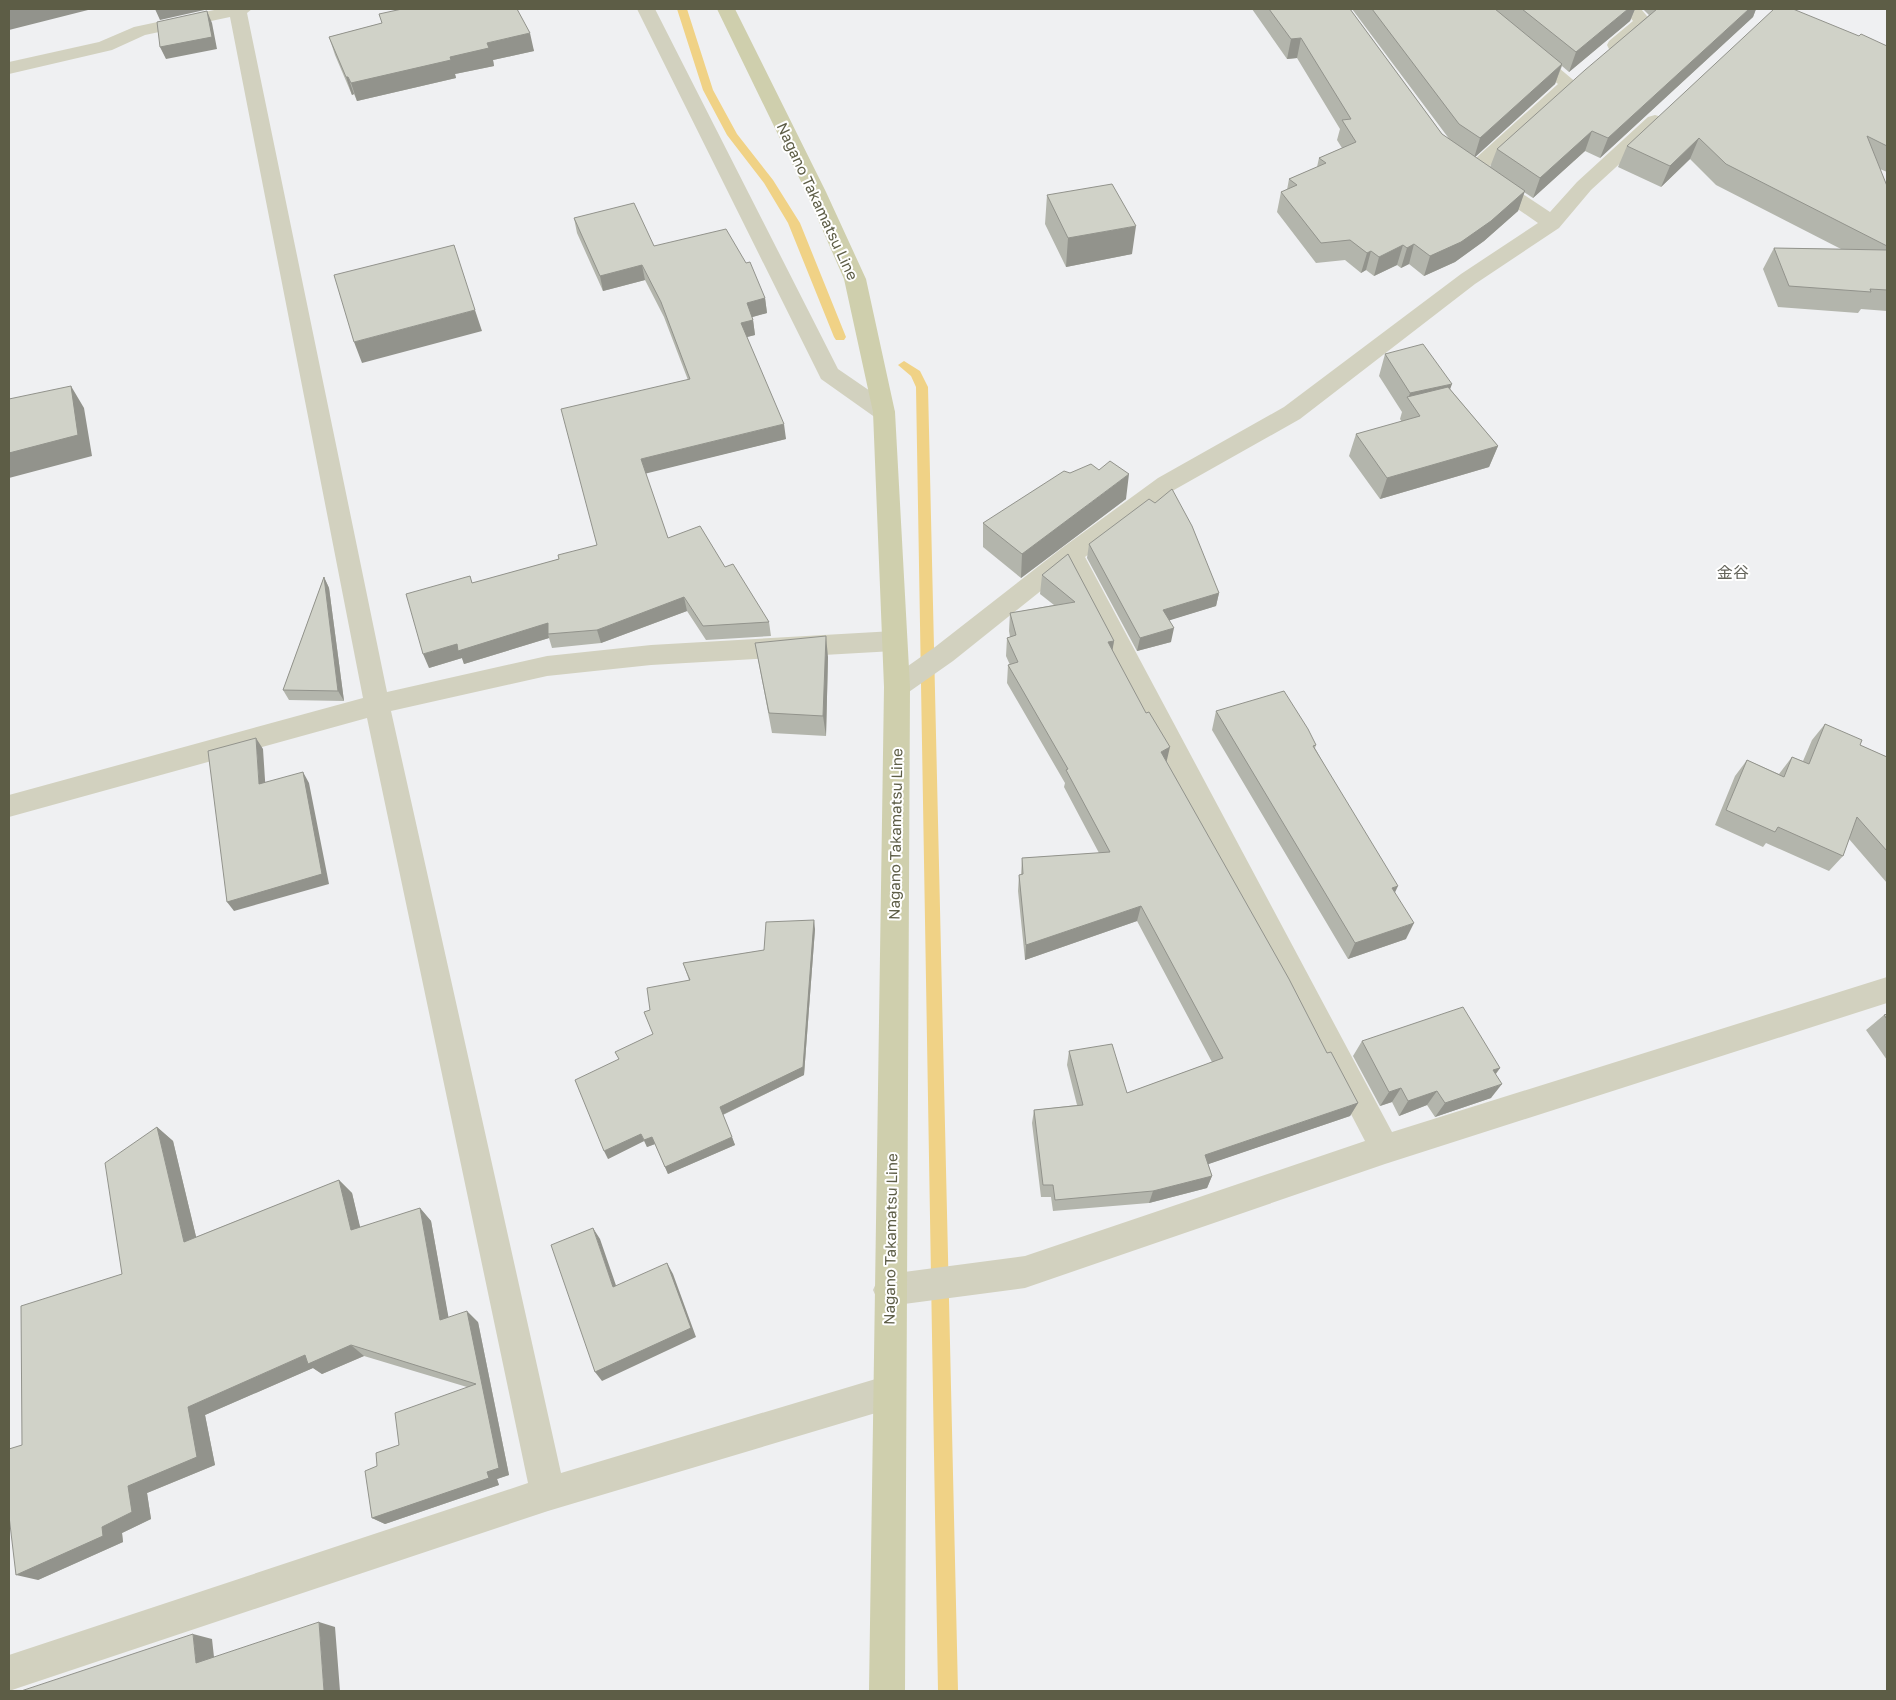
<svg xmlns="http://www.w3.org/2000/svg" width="1896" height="1700" font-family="'Golos Text','Noto Sans JP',sans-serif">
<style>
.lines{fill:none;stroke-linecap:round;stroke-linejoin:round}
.stream{fill:#f0d286;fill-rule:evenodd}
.minor{fill:#d2d1bf;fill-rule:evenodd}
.major{fill:#cfcfad;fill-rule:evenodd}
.wall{fill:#b3b5ac}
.shaded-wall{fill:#92938c}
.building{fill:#d0d2c8;stroke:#92938c}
.labels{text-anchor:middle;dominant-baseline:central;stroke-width:4;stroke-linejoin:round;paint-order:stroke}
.street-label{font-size:15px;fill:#5d5d46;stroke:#fff}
.neighbourhood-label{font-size:16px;fill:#64645b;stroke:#fff}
</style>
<rect width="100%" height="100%" fill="#eff0f2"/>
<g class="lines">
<!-- stream -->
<path class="stream" d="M677 9H687L713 90 737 134 773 180 800 223 846 337 844 340H836L834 337 788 223 764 183 727 135 703 90Z
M904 361 920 371 928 387 958 1691H938L916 387 911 376 898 365Z"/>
<!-- minor -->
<path class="minor" d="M219 9H252L247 13 387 692 547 656 651 645 894 631 903 634 907 641 903 648 894 651 651 665 547 676 391 711 561 1473 889 1375 901 1380 906 1392 901 1404 889 1409 548 1511 9 1691V1655L528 1483 367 718 9 817V795L363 698 230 17 145 35 112 50 9 74V62L99 42 134 27Z
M637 9H655L838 369 892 406 895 412 892 418 884 420 876 418 821 379Z
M1469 9H1489L1578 84 1481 174 1474 176 1467 174 1464 170 1467 166 1558 84Z
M1623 9H1641L1652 22 1623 49H1609L1607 45 1609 41 1633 21Z
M1655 115 1662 117 1665 121 1662 125 1591 190 1559 228 1475 284 1300 419 1174 490 1085 557 1392 1132 1887 977V1003L1385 1164 1025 1288 889 1306 878 1301 873 1290 878 1279 889 1274 1025 1256 1365 1141 1067 570 953 661 906 694 897 697 888 694 884 687 888 680 935 647 1062 548 1158 478 1284 407 1461 274 1538 223 1483 185 1480 181 1483 177 1490 175 1497 177 1550 212 1577 182 1648 117Z"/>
<!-- major -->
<path class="major" d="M717 9H735L826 192 866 279 895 412 910 687 905 1691H869L884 687 873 412 844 279 806 192Z"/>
</g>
<!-- wall -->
<path class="wall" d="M400 9H517L534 51 493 60 494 66 455 74 456 78 357 101 354 94 352 95 335 55 329 37 382 23Z
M1252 9H1350L1442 134 1450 140 1352 9H1635L1630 21 1569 72 1562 66 1555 84 1475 157 1490 167 1497 149 1649 15 1643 9H1756L1753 17 1600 158 1585 151 1533 198 1524 192 1518 211 1484 241 1455 262 1424 276 1409 264 1401 268 1397 265 1374 276 1366 270 1361 273 1345 260 1316 263 1277 212 1281 192 1287 190 1289 179 1317 167 1319 158 1342 148 1337 140 1340 129 1297 58 1287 59Z
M1859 36 1887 46V172L1880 169 1887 186V311L1861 309 1858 313 1778 307 1763 269 1774 248 1841 249 1716 185 1690 159 1661 187 1618 167 1627 146Z
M1047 195 1132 254 1066 267 1045 224Z
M574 218 654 246 765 298 767 313 752 317 753 320 755 335 747 337 786 439 645 473 668 538 725 567 769 622 771 636 706 640 687 611 601 643 552 648 549 638 464 664 462 658 429 668 473 583 559 559 597 545 688 380 664 317 645 280 603 291 577 233Z
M1385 354 1450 389 1498 446 1489 467 1380 499 1349 456 1356 434 1402 422 1400 419 1402 412 1379 376Z
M1126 499 1021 578 983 547V523Z
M1089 544 1219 593 1216 606 1169 620 1171 642 1137 651 1087 558Z
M1068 554 1114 641 1112 650 1167 762 1327 1053 1358 1103 1350 1116 1208 1164 1212 1176 1207 1188 1149 1203 1053 1211 1051 1197H1041L1032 1123 1034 1110 1077 1105 1067 1065 1069 1051 1127 1093 1212 1062 1137 921 1025 960 1018 891 1019 875H1021L1022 858 1099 853 1064 787 1065 783 1007 683 1008 665H1010L1006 656 1007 638 1010 637 1009 631 1010 613 1054 605 1040 594 1042 575Z
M324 577 329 588 344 701 289 700 283 690Z
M755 643 828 657 826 736 772 733Z
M1216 711 1316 745 1315 748 1395 892 1406 939 1348 959 1212 730Z
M1825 724 1860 745 1887 757V883L1849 839 1843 856 1829 871 1766 843 1763 847 1715 825 1735 776 1747 760 1779 774 1792 757 1803 761 1812 740Z
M815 929 804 1075 723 1115 735 1145 668 1174 655 1144 647 1147 644 1141 608 1159 619 1059 653 1034 650 1010 689 980 683 963 764 950Z
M1887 1014V1060L1866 1030 1884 1015Z
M1362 1041 1500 1068 1496 1074 1491 1098 1435 1117 1427 1105 1399 1116 1392 1102 1380 1106 1353 1056Z
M157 1127 173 1141 196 1237 339 1180 352 1193 360 1228 420 1208 431 1221 448 1317 478 1322 509 1475 497 1479 499 1485 385 1524 372 1518 377 1466 399 1445 467 1387 364 1356 322 1374 313 1368 205 1415 215 1465 147 1493 151 1519 122 1533 123 1542 38 1580 22 1445 122 1274Z"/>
<!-- shaded-wall -->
<path class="shaded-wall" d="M9 9H92L9 30Z
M155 9H209L160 20Z
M1628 9H1635L1630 21 1569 72 1576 52Z
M1749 9H1756L1753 17 1600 158 1608 138Z
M207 11 212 23 217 49 166 59 160 47Z
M530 33 534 51 493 60 494 66 455 74 456 78 357 101 351 83 450 57 487 43Z
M1301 38 1297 58 1287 59 1291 39Z
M1562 64 1555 84 1474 158 1480 138Z
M346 77H348L354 94 352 95Z
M1592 131 1585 151 1533 198 1540 178Z
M1699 138 1690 159 1661 187 1670 166Z
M1525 191 1518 211 1484 241 1455 262 1424 276 1430 256Z
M1136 226 1132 254 1066 267 1068 238Z
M1414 244 1409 264 1401 268 1407 248Z
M1403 245 1397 265 1374 276 1379 257Z
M1371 251 1366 270 1361 273 1367 253Z
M642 265 645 280 603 291 600 276Z
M765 298 767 313 749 318 747 303Z
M475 310 482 331 362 363 354 342Z
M753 320 755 335 743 338 741 323Z
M1452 384 1444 406 1408 399 1410 393Z
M71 386 84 408 92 456 9 478V453Z
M784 424 786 439 644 474 641 459Z
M1498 446 1489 467 1380 499 1387 478Z
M1129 474 1126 499 1021 578 1022 554Z
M324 577 329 588 344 701 338 691Z
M1219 593 1216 606 1161 623 1163 610Z
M684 597 687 611 601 643 597 630Z
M548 623V634L549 638 464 664 462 658 429 668 423 654 457 644Z
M1174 628 1171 642 1137 651 1140 638Z
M826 636 828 657 826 736 823 716Z
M1114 641 1111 659 1108 642Z
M256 738 263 749 266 795 259 784Z
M1170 747 1166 764 1161 752Z
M303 772 309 783 329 884 234 911 227 902Z
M1398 886 1390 903 1392 888Z
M1141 906 1137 921 1025 960 1026 945Z
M814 920 815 929 804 1075 722 1115 720 1107Z
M1414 923 1406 939 1348 959 1355 943Z
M1500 1068 1489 1082 1493 1070Z
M1502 1084 1491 1098 1435 1117 1445 1103Z
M1401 1088 1392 1102 1380 1106 1389 1092Z
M1437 1091 1427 1105 1399 1116 1408 1101Z
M1358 1103 1350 1116 1200 1167 1205 1155Z
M157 1127 173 1141 200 1253 184 1242Z
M641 1134 644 1141 608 1159 604 1151Z
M652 1137 655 1144 647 1147 644 1140Z
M732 1137 735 1145 668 1174 665 1167Z
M1212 1176 1207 1188 1149 1203 1153 1191Z
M339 1180 352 1193 364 1243 351 1230Z
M420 1208 431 1221 451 1331 440 1320Z
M593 1228 600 1239 620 1297 613 1287Z
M667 1263 673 1274 696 1337 602 1381 595 1372Z
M467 1311 478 1322 509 1475 497 1479 499 1485 385 1524 372 1518 487 1472Z
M351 1345 364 1356 322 1374 313 1368 205 1415 215 1465 147 1493 151 1519 122 1533 123 1542 38 1580 16 1575 102 1527 128 1486 188 1407 305 1355Z
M319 1622 335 1627 340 1691H324Z
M193 1634 212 1639 215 1666 196 1663Z"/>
<!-- building -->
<path class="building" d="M402 9H517L530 33 487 43 489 48 450 57 451 60 351 83 348 77H346L329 37 382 23 379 14Z
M1269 9H1350L1442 134 1525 191 1491 221 1461 242 1430 256 1414 244 1407 248 1403 245 1379 257 1371 251 1367 253 1350 240 1321 243 1281 192 1297 185 1289 179 1326 163 1319 158 1356 142 1342 120 1351 119 1301 38 1291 39Z
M1372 9H1495L1562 64 1480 138 1459 124Z
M1522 9H1628L1576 52Z
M1657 9H1749L1608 138 1592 131 1540 178 1497 149 1585 70Z
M1774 9H1793L1859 36 1861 34 1887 46V146L1867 136 1887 186V246L1726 164 1699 138 1670 166 1627 146Z
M207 11 212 37 160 47 157 22Z
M1112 184 1136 226 1068 238 1047 195Z
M634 203 654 246 726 229 746 263 750 262 765 298 747 303 753 320 741 323 784 424 641 459 668 538 700 526 725 567 733 564 769 622 703 626 684 597 597 630 548 634V623L458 651 457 644 423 654 406 594 470 576 472 583 559 559 558 555 597 545 561 409 690 379 661 302 642 265 600 276 574 218Z
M454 245 475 310 354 342 334 275Z
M1774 248 1887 250V290L1870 289 1871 292 1789 286Z
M1423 344 1452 384 1410 393 1385 354Z
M71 386 78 435 9 453V399Z
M1448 387 1498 446 1387 478 1356 434 1420 416 1407 397Z
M1110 461 1129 474 1022 554 983 523 1064 471 1070 473 1091 464 1099 470Z
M1172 489 1192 526 1219 593 1163 610 1174 628 1140 638 1089 544 1149 499 1155 503Z
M1068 554 1114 641 1108 642 1146 713 1149 712 1170 747 1161 752 1289 979 1327 1053 1331 1052 1358 1103 1205 1155 1212 1176 1153 1191 1055 1200 1053 1185H1043L1034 1110 1083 1105 1069 1051 1112 1044 1127 1093 1223 1058 1141 906 1026 945 1019 875 1023 874 1022 858 1110 852 1066 770 1068 769 1008 665 1018 662 1007 638 1016 635 1010 613 1075 602 1042 575Z
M324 577 338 691 283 690Z
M826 636 823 716 769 713 755 643Z
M1284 691 1308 729 1316 745 1313 746 1398 886 1392 888 1414 923 1355 943 1216 711Z
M1825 724 1862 740 1860 745 1887 757V851L1857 817 1843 856 1778 827 1775 832 1726 810 1747 760 1784 777 1792 757 1809 764Z
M256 738 259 784 303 772 322 874 227 902 208 751Z
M814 920 803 1067 720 1107 732 1137 665 1167 652 1137 644 1140 641 1134 604 1151 575 1080 619 1059 615 1052 653 1034 644 1012 650 1010 647 988 690 980 683 963 764 950 766 922Z
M1463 1007 1500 1068 1493 1070 1502 1084 1445 1103 1437 1091 1408 1101 1401 1088 1389 1092 1362 1041Z
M1887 1014V1019L1884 1015Z
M157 1127 184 1242 339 1180 351 1230 420 1208 440 1320 467 1311 499 1468 487 1472 489 1478 372 1518 365 1471 377 1466 376 1453 399 1445 395 1413 476 1384 351 1345 308 1364 305 1355 188 1407 197 1457 128 1486 132 1512 102 1527 103 1536 16 1575 9 1516V1449L22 1445 21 1306 122 1274 105 1163Z
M593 1228 613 1287 667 1263 691 1328 595 1372 551 1245Z
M319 1622 324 1691H21L193 1634 196 1663Z"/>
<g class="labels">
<!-- street labels -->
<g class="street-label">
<text transform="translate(818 201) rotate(65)">Nagano Takamatsu Line</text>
<text transform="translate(895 834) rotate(-89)">Nagano Takamatsu Line</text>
<text transform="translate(890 1239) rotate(-89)">Nagano Takamatsu Line</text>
</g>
<!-- neighbourhood labels -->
<g class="neighbourhood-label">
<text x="1733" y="572">金谷</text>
</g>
</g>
<!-- border -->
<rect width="1896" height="1700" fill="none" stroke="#5d5d46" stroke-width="20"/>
</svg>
